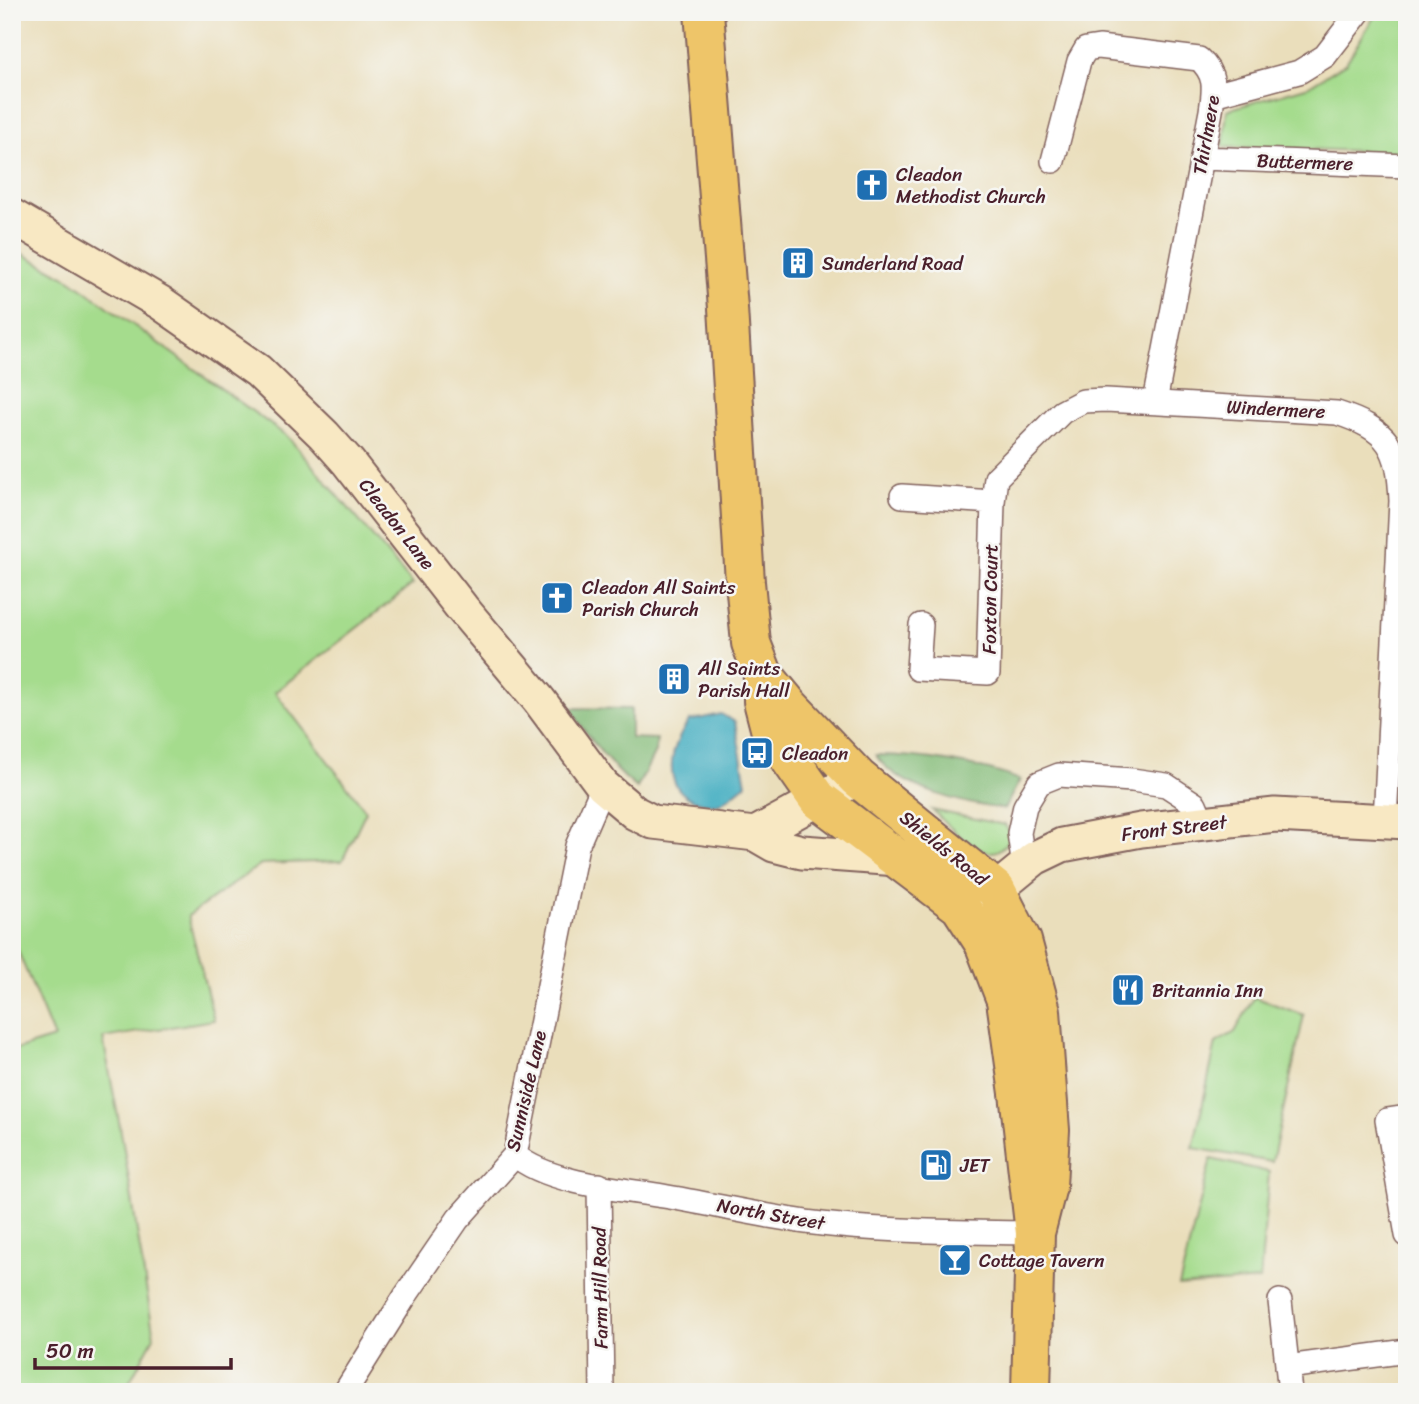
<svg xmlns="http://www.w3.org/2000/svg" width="1419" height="1404" font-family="Sriracha,sans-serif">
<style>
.green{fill:#a5dc8d;stroke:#787e5c;stroke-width:2}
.forest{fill:#84bc78;stroke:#676e52;stroke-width:2}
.water{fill:#42adc1;stroke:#466676;stroke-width:2}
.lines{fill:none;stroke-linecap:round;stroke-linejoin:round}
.street-casing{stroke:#82625d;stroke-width:26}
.secondary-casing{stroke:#82625d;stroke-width:37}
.highway-casing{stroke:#82625d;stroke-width:42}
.street{stroke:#fff;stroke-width:23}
.secondary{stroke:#f8e8c3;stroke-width:33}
.highway{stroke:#eec569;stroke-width:38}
.labels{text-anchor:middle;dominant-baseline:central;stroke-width:5;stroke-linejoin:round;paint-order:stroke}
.street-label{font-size:19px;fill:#4a1f2b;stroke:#f6f6f2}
.poi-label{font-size:19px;fill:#4a1f2b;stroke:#f6f6f2;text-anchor:start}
</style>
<rect width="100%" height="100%" fill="#f6f6f2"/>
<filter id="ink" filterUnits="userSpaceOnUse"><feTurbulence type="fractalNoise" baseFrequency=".0143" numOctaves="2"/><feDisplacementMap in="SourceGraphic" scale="14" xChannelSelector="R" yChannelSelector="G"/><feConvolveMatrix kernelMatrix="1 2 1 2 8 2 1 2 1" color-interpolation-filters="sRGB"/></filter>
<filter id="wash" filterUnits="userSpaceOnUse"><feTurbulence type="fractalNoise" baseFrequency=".00686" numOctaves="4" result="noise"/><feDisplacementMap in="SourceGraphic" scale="28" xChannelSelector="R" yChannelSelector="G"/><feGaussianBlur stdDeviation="1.57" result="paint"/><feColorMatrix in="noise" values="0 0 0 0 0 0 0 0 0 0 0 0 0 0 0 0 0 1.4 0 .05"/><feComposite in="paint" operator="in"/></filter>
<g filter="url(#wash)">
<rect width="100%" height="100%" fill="#eadebb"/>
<!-- green -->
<path class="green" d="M1377 12H1407V152L1223 147 1227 110 1309 86 1346 63Z
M12 248 71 280 288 437 413 584 275 692 366 811 342 861 261 864 188 916 214 1020 103 1038 123 1143 154 1337 124 1392H12V1051L54 1038 12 937Z
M932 810 1005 825 1009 831V842C1002 848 997 853 988 852 970 850 945 822 932 810Z
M1254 997 1304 1015 1272 1162 1193 1148 1216 1043 1235 1032Z
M1211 1159 1269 1172 1260 1280 1179 1286Z"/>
<!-- forest -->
<path class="forest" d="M569 708 631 709V738L657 739 655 752 637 788C610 767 588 737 569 708Z
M876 755C920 755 979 764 1020 780L1004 809C968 805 895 788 876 755Z"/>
<!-- water -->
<path class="water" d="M721 714 735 722 746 784C738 790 729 799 720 803 713 806 705 804 698 802 659 788 670 748 689 721Z"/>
</g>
<g filter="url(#ink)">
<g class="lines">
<defs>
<path id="street" d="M1213 95 1299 72 1325 56 1359 12
M1202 158 1407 166
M1053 161 1079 61 1086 49 1099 47 1199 59C1217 75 1214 89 1211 111L1155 402
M902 496 993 502 988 673 918 669 921 625
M993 502 996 478 1062 412 1083 401 1106 400 1337 413C1389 430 1399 447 1401 501L1385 821
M1024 867 1019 833 1025 806 1039 783 1059 775 1132 780 1166 785 1195 804 1203 823
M1407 1117 1387 1120 1407 1235
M515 1155C547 1183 620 1189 663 1196 717 1205 777 1220 831 1225 899 1232 967 1232 1035 1233
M599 1185 602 1392
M1280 1301 1290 1392
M1287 1367 1407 1351
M345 1392 406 1295 458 1219 515 1155 577 846 603 786"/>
<path id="secondary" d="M12 216 161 303 258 371 324 435 348 462 462 608 539 700 603 786 635 813 653 822 755 834 858 778
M755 834 774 845 802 852 898 859
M973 900 996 890 1035 858 1062 845 1141 830 1275 815 1407 822"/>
<path id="highway" d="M704 12 728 308 745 582 751 643 763 674 791 708 858 778 996 890 1022 941 1041 1011 1050 1130 1047 1186 1035 1233
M763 674V701L771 732 818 799 960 906 984 943 1006 1000 1019 1093 1035 1233 1031 1392"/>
</defs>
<!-- street casing -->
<use href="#street" class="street-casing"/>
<!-- secondary casing -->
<use href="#secondary" class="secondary-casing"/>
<!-- highway casing -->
<use href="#highway" class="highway-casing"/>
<!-- street -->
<use href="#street" class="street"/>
<!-- secondary -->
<use href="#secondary" class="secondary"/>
<!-- highway -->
<use href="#highway" class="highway"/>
</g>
</g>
<!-- icons -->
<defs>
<symbol id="church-square" viewBox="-11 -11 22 22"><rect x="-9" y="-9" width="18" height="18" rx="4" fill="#1f6fb2" stroke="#f6f6f2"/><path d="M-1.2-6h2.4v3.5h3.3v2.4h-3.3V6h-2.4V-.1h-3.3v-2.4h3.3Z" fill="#fff"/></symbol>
<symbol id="building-square" viewBox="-11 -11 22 22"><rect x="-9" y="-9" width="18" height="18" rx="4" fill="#1f6fb2" stroke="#f6f6f2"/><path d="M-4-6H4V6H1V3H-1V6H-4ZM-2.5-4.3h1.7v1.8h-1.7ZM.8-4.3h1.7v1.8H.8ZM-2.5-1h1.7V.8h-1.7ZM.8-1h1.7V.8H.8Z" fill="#fff"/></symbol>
<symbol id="bus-square" viewBox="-11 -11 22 22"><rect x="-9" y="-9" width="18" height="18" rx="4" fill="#1f6fb2" stroke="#f6f6f2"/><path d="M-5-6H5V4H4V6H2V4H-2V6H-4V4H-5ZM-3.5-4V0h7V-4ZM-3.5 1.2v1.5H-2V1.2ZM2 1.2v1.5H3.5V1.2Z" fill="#fff"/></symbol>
<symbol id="restaurant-square" viewBox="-11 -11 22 22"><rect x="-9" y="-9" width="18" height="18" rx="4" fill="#1f6fb2" stroke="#f6f6f2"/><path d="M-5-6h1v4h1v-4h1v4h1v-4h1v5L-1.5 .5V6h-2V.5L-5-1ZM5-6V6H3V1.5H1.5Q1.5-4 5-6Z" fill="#fff"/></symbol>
<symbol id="fuel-square" viewBox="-11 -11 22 22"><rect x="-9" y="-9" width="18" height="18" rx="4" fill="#1f6fb2" stroke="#f6f6f2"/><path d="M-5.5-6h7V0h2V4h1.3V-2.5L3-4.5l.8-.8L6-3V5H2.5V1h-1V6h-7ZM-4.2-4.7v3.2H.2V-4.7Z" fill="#fff"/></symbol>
<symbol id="bar-square" viewBox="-11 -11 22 22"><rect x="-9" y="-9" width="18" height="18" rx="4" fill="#1f6fb2" stroke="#f6f6f2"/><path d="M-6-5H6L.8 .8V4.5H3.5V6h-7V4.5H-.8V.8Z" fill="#fff"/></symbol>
</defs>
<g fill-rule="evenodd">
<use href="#church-square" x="853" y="166" width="38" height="38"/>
<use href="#building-square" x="779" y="244" width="38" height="38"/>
<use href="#church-square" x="538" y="579" width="38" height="38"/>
<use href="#building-square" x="655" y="660" width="38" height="38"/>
<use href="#bus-square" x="738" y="734" width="38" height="38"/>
<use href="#restaurant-square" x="1109" y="971" width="38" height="38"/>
<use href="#fuel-square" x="917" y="1146" width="38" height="38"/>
<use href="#bar-square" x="936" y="1241" width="38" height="38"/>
</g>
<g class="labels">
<!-- street labels -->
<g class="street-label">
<text transform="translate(1206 135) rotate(-80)">Thirlmere</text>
<text transform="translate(1305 162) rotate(2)">Buttermere</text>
<text transform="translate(1276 409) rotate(3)">Windermere</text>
<text transform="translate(397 524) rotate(52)">Cleadon Lane</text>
<text transform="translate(990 599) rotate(-89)">Foxton Court</text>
<text transform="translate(1174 828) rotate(-7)">Front Street</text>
<text transform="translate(944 848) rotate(39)">Shields Road</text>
<text transform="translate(526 1091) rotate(-77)">Sunniside Lane</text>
<text transform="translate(771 1214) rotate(10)">North Street</text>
<text transform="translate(600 1288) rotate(-91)">Farm Hill Road</text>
</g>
<!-- poi labels -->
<g class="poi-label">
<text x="896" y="174">Cleadon<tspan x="896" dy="22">Methodist Church</tspan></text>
<text x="822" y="263">Sunderland Road</text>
<text x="582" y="587">Cleadon All Saints<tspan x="582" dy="22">Parish Church</tspan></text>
<text x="698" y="668">All Saints<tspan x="698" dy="22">Parish Hall</tspan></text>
<text x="782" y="753">Cleadon</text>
<text x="1152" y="990">Britannia Inn</text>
<text x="960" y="1165">JET</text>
<text x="979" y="1260">Cottage Tavern</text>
</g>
</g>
<!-- margin -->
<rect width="1419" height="1404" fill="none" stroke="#f6f6f2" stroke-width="42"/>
<!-- scale -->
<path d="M35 1358v10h196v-10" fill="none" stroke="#4a1f2b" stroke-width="3.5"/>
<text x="46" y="1358" font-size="21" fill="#4a1f2b" stroke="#f6f6f2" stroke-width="5" paint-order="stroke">50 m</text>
</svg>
